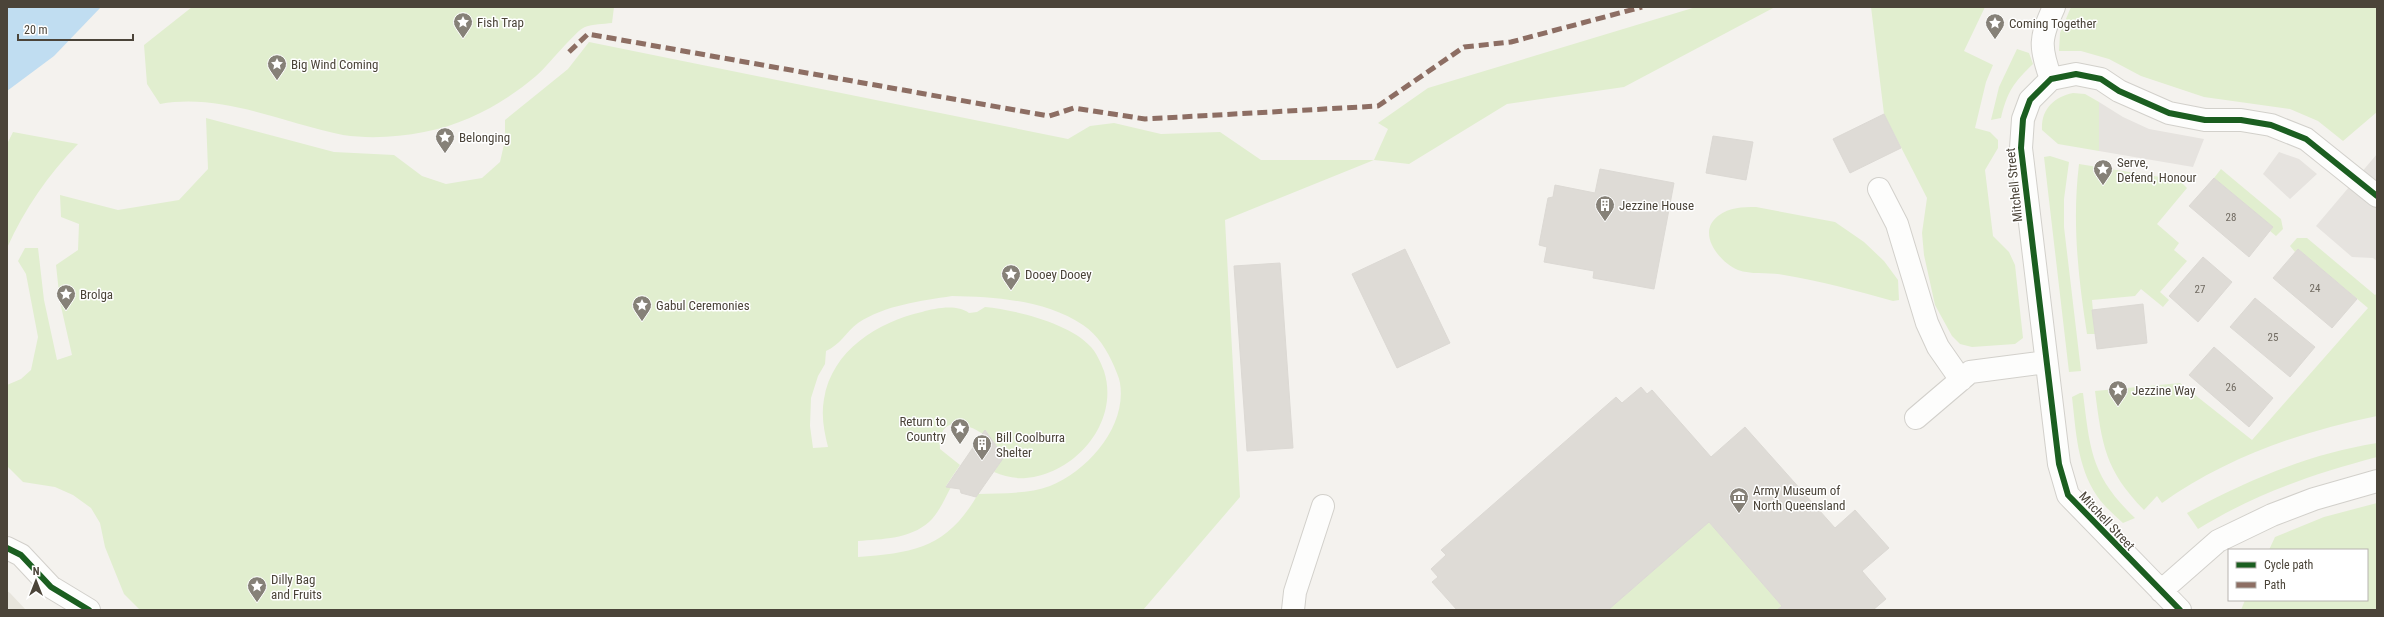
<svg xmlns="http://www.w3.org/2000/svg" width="2384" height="617" font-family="'Roboto Condensed',sans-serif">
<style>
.residential{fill:#e7e4dc}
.green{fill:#e1eecf;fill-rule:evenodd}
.parking{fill:#e6e3df}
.water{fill:#c0ddf1}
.building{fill:#dedbd6;stroke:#dcd9d4}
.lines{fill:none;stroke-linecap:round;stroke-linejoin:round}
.minor-casing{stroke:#d2d0cb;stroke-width:24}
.minor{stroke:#fdfdfc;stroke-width:22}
.quiet{stroke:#8d6e63;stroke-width:5;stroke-dasharray:10 5;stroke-linecap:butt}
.cycleway-casing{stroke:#fff;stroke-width:8}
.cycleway{stroke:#1b5e20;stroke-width:6}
.labels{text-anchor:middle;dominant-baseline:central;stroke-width:3;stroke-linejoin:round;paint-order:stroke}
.number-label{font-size:11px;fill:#706a61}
.poi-label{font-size:13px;fill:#4b4439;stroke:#fff;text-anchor:start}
.street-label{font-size:13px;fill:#4b4439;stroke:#fff}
</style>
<rect width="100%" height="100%" fill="#f4f2ee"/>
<!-- residential -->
<path class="residential" d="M7 591 10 593 26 610H7Z"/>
<!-- green -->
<path class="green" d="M192 7H614L612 23C603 24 593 24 585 27 576 30 547 67 536 76 504 103 466 124 424 132 398 137 370 139 343 135 282 123 223 93 160 104L147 84 144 45Z
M1696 7H1775L1624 87 1507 104 1409 164 1374 160 1225 220 1240 497 1143 610H140L124 594 105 547 100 523 91 508 73 495 55 487 23 482 7 466V385L21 379 31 370 38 337 26 274 18 261 25 248H38L44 300 57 360 72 355 60 302 56 265 78 250 79 224 61 217 60 195 118 210 179 200 208 169 206 118 334 152 394 155 422 176 446 184 482 178 500 162 505 140V120L568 69 589 42 1068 139 1090 126 1114 123 1161 134 1220 132 1261 160H1374L1388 129 1378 123 1428 88ZM952 296C996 297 1045 300 1083 325 1098 335 1107 350 1114 366 1116 371 1119 377 1120 383 1127 426 1089 470 1050 486 1029 494 1001 493 978 494 948 547 915 553 858 557V541C882 539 910 539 929 522 939 513 945 498 951 487L946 486 960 465 940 449C938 415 964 422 983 434L986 431 1004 456 994 472C1004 476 1014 479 1026 478 1077 473 1120 421 1104 371 1101 363 1096 352 1091 347 1070 323 1015 310 985 307L977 312 969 313C957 304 936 308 922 312 878 322 832 350 824 399 821 416 824 431 828 447L813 448 810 426 811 398 818 376 825 364 826 351C840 345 846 332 858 323 885 305 921 301 952 296Z
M1871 7H1985L1964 51 1993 65 1986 82 1975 128 1990 132 1998 140V148L1985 170 1993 236 2009 252 2015 265 2023 338 2015 344 1972 347 1960 344 1952 336 1935 305 1924 255 1922 233 1927 198 1884 114Z
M2071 7H2377V112L2343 141 2318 121 2290 109 2204 97 2141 76 2109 59 2081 51H2059L2060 33Z
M2017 49 2029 53 2033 64C2014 82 2007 92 2001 118L1991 120 1999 87Z
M2073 93 2085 94 2099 102V151L2058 144 2042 130C2041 109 2054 97 2073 93Z
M13 132 78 144C48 175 25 208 7 248V144Z
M2050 156 2069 162 2064 199V227L2081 371 2069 372 2044 157Z
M2079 164 2179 180 2187 188 2157 224 2179 243 2174 250 2187 261 2160 292 2169 300 2163 307 2141 289 2135 296 2092 300 2095 334H2087C2078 276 2072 222 2079 164Z
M2221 169 2281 219 2283 229 2276 236 2270 231 2273 227 2214 178Z
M1756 207 1835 222 1864 242 1884 261 1898 280 1899 300 1893 301C1857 291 1821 281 1784 275 1770 272 1752 275 1738 270 1719 262 1696 233 1718 216 1730 207 1742 207 1756 207Z
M2297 238H2307L2375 295 2377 293V416C2302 431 2225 458 2162 503L2157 496 2144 510C2105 470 2102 445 2095 391L2180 383 2252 440 2368 308 2298 249 2295 252 2290 246Z
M2080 393H2083C2090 450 2091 476 2135 518L2123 523C2114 515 2104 506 2097 496 2077 466 2076 431 2072 397Z
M2377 443V457C2310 475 2257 493 2198 529L2187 513C2247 480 2309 454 2377 443Z
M2377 503V610H2241L2245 600H2367V550H2269L2275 537 2324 517Z
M1709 522 1782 606 1777 610H1608Z"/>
<!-- parking -->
<path class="parking" d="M2099 102 2123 117 2149 129 2204 139 2193 167 2099 151Z
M2279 152 2299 159 2317 174 2290 199 2263 174Z
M2377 154V261L2373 258 2352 257 2316 226Z"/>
<!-- water -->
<path class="water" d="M7 7H101L54 56 7 91Z"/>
<!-- building -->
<path class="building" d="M1884 114 1901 148 1850 173 1833 139Z
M1713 136 1753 142 1746 180 1706 173Z
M1600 169 1674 183 1654 289 1593 278 1594 271 1544 262 1547 247 1539 245 1548 198 1553 197 1555 185 1595 193Z
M2214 178 2273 227 2249 257 2189 206Z
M1405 249 1450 343 1397 368 1352 274Z
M2298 249 2357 299 2332 328 2273 278Z
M2203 257 2232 282 2198 322 2169 296Z
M1280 263 1293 448 1247 451 1234 266Z
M2255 298 2315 347 2290 377 2230 327Z
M2143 304 2147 343 2097 349 2092 310Z
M2214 347 2273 398 2249 427 2189 375Z
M1641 387 1647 394 1652 390 1711 457 1745 427 1835 528 1855 510 1889 548 1862 571 1886 599 1873 610H1777L1782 606 1709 522 1608 610H1457L1432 582 1438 577 1431 569 1446 555 1441 550 1616 397 1622 403Z
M985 430 1004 457 976 497 961 493 960 489 946 487Z"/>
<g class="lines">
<defs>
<path id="minor" d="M2051 79C2039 46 2040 38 2054 7
M1879 189 1897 224 1927 323 1938 347 1961 380
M1916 418 1970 372 2046 362
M7 548 21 555 51 587 89 610
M2161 591 2218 541 2272 515 2314 499 2377 481
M1293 610 1295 592 1323 506
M2180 610 2068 495 2059 464 2021 148 2023 119 2030 100 2051 79 2076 74 2101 79 2119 91 2169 113 2205 120H2241L2271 125 2306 139 2377 196"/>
</defs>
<!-- minor casing -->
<use href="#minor" class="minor-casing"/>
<!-- minor -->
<use href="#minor" class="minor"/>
<!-- quiet -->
<path class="quiet" d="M569 52 588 34 1049 116 1074 108 1145 119 1378 106 1464 47 1511 42 1642 7"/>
<defs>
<path id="cycleway" d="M7 548 21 555 51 587 89 610
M2180 610 2068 495 2059 464 2021 148 2023 119 2030 100 2051 79 2076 74 2101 79 2119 91 2169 113 2205 120H2241L2271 125 2306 139 2377 196"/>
</defs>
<!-- cycleway casing -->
<use href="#cycleway" class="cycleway-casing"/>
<!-- cycleway -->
<use href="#cycleway" class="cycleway"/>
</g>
<!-- icons -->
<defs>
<symbol id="sight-pin" viewBox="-11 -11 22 30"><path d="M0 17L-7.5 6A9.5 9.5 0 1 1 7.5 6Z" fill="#868178" stroke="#fff"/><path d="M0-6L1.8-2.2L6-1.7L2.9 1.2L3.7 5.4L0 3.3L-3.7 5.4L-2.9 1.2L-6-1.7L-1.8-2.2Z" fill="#fff"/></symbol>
<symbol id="building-pin" viewBox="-11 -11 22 30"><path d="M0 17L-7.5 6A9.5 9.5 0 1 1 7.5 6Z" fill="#868178" stroke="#fff"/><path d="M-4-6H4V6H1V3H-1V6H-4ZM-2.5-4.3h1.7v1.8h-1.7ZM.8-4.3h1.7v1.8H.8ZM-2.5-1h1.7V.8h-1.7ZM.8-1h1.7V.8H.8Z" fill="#fff"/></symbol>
<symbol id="museum-pin" viewBox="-11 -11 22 30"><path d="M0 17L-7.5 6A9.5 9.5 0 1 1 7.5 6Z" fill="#868178" stroke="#fff"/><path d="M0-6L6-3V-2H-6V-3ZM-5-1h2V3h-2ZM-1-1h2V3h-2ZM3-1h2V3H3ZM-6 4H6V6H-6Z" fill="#fff"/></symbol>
</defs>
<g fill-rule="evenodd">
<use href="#sight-pin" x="452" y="11" width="22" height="30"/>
<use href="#sight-pin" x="1984" y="12" width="22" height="30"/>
<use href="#sight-pin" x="266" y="53" width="22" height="30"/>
<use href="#sight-pin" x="434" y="126" width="22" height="30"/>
<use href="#sight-pin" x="2092" y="158" width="22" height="30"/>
<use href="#building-pin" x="1594" y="194" width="22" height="30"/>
<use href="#sight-pin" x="1000" y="263" width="22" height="30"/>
<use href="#sight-pin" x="55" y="283" width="22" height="30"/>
<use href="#sight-pin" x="631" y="294" width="22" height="30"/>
<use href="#sight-pin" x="2107" y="379" width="22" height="30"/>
<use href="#sight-pin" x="949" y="417" width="22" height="30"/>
<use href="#building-pin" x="971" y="433" width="22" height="30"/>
<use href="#museum-pin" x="1728" y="486" width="22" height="30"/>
<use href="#sight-pin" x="246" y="575" width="22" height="30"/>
</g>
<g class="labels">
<!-- number labels -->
<g class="number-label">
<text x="2231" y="217">28</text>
<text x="2315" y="288">24</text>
<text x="2200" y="289">27</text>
<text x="2273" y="337">25</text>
<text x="2231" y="387">26</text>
</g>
<!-- poi labels -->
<g class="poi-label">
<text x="477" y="22">Fish Trap</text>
<text x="2009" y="23">Coming Together</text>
<text x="291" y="64">Big Wind Coming</text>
<text x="459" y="137">Belonging</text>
<text x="2117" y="162">Serve,<tspan x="2117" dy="15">Defend, Honour</tspan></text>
<text x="1619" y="205">Jezzine House</text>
<text x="1025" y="274">Dooey Dooey</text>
<text x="80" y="294">Brolga</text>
<text x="656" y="305">Gabul Ceremonies</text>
<text x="2132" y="390">Jezzine Way</text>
<text x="946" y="421" text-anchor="end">Return to<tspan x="946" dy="15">Country</tspan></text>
<text x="996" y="437">Bill Coolburra<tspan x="996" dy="15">Shelter</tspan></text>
<text x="1753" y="490">Army Museum of<tspan x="1753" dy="15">North Queensland</tspan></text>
<text x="271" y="579">Dilly Bag<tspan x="271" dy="15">and Fruits</tspan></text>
</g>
<!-- street labels -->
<g class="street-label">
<text transform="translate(2014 185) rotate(-96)">Mitchell Street</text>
<text transform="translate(2107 521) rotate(47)">Mitchell Street</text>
</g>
</g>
<!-- border -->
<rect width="2384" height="617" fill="none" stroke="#4b4439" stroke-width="16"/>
<!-- legend -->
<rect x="2228" y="549" width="140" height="52" fill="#ffffff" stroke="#b7b4b0"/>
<rect x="2236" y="562" width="20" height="6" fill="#1b5e20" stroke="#b7b4b0"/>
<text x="2264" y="569" font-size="12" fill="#4b4439">Cycle path</text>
<rect x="2236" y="582" width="20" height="6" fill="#8d6e63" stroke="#b7b4b0"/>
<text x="2264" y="589" font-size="12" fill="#4b4439">Path</text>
<!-- north arrow -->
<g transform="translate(36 581)" stroke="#ffffff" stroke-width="3" paint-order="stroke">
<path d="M0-3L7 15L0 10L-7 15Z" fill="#4b4439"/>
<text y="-6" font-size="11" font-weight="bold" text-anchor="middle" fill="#4b4439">N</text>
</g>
<!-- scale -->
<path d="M18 34v6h115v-6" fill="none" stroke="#4b4439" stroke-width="2"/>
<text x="24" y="34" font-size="12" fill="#4b4439" stroke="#ffffff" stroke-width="3" paint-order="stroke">20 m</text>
</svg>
